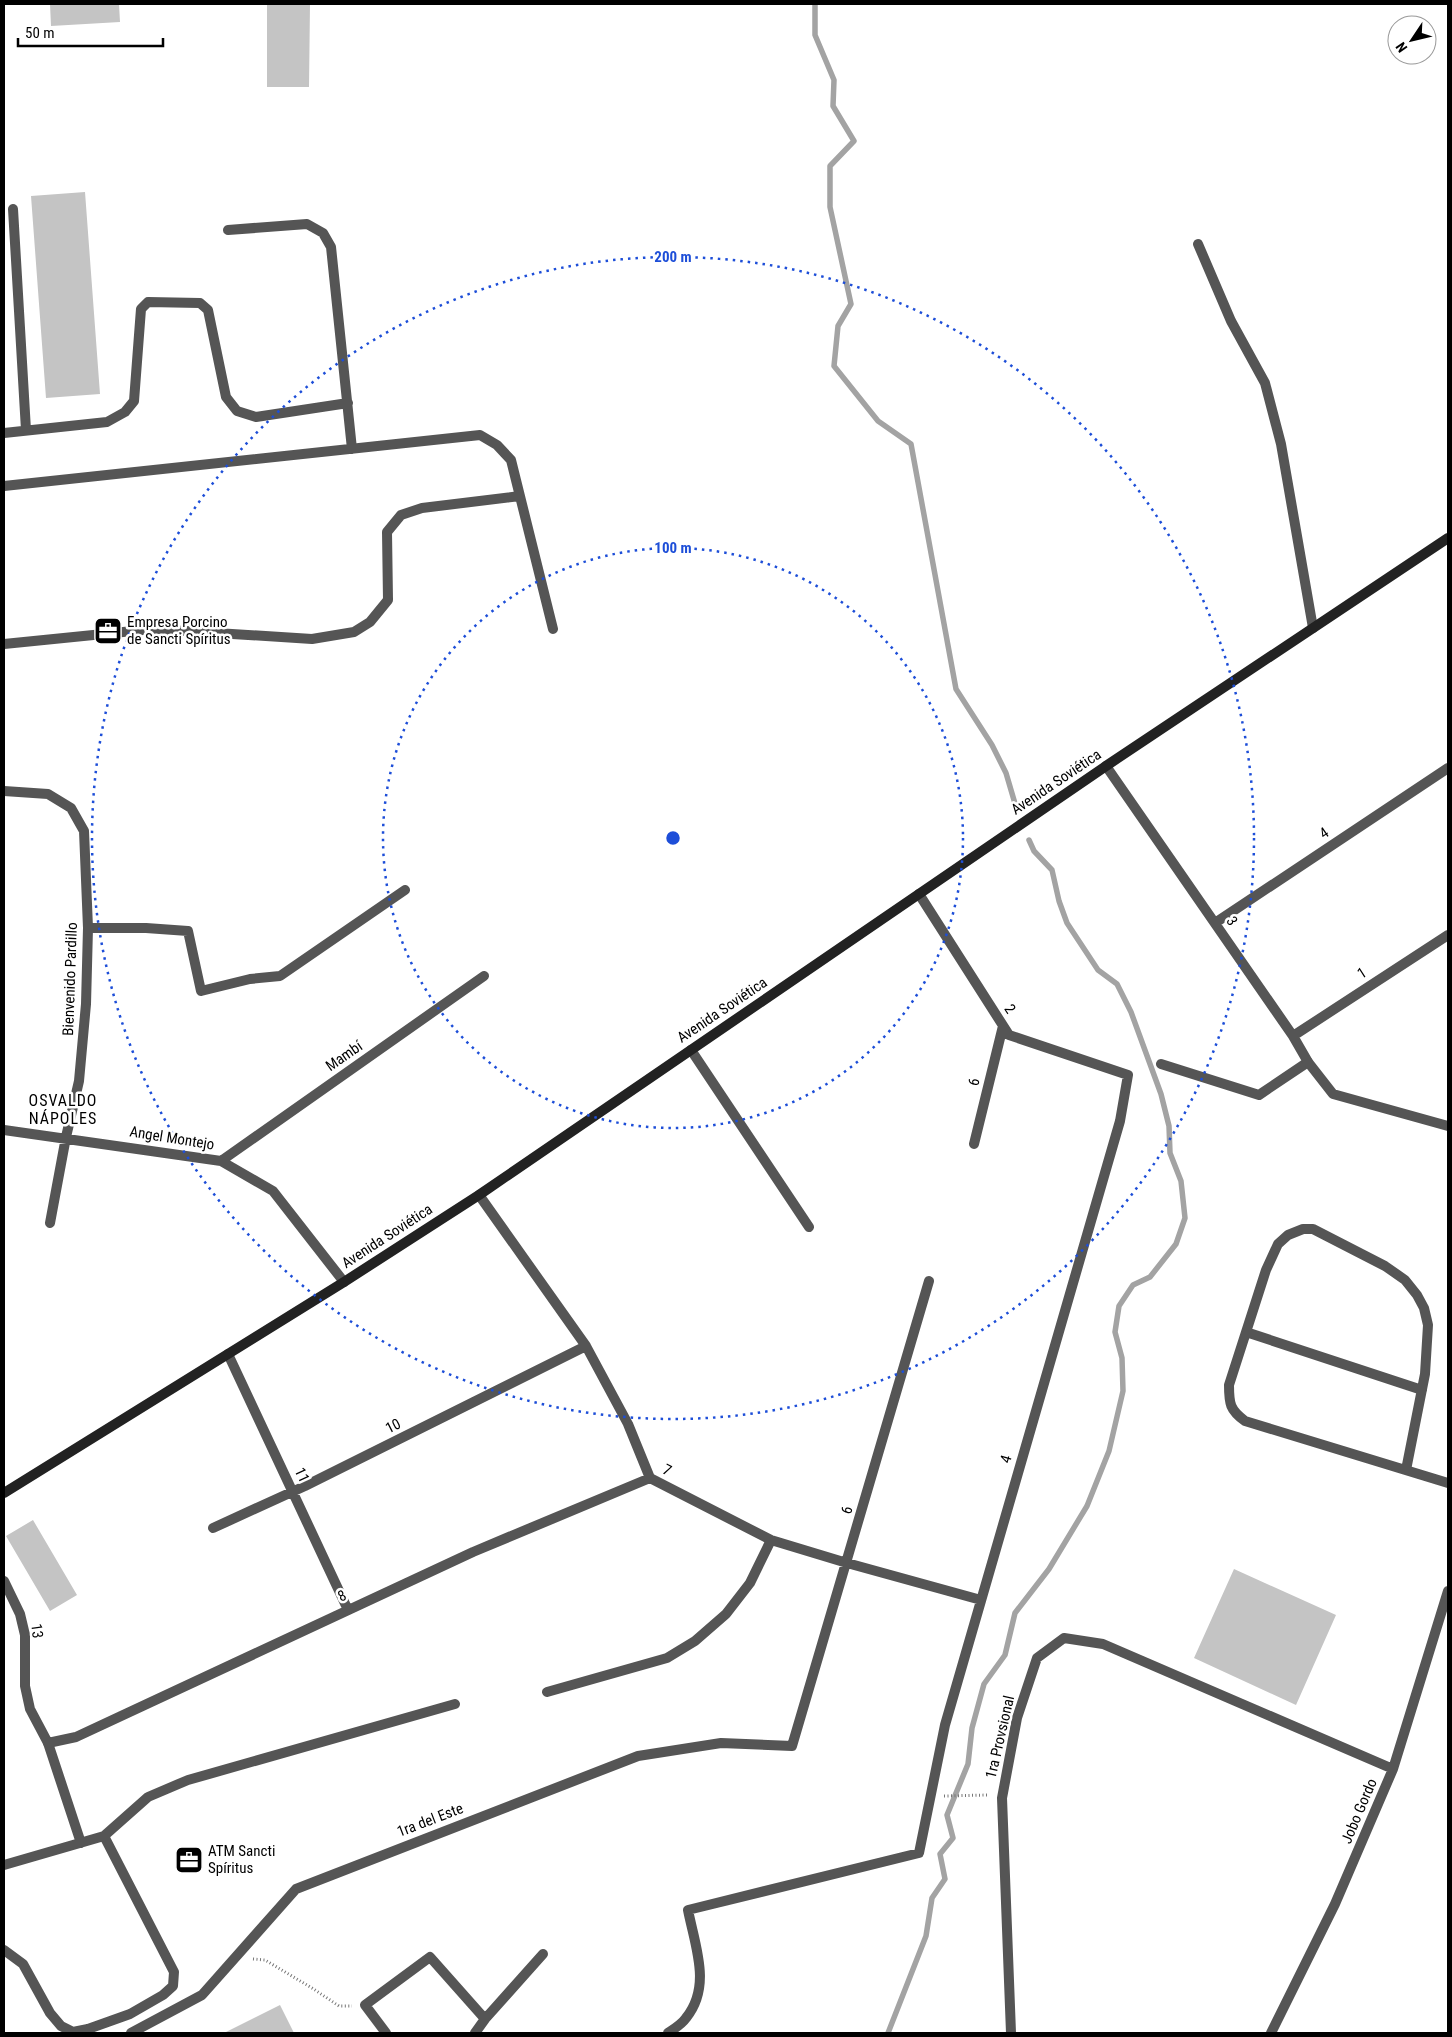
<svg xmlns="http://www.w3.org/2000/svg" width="1452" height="2037" font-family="'Roboto Condensed',sans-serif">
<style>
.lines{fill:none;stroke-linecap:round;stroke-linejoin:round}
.stream{stroke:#a3a3a3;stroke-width:5.5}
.building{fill:#c4c4c4}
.path{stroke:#777;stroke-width:3;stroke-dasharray:1 2.5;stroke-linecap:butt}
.lane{stroke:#555;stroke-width:10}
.street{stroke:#555;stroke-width:10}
.secondary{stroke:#222;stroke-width:10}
.ring{fill:none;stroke:#1d4ed8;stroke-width:2.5;stroke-dasharray:2.5 5}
.labels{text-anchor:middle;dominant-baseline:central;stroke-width:5;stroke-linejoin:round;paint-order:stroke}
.poi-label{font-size:15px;fill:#000;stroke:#fff;text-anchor:start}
.street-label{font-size:15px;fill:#000;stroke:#fff}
.neighbourhood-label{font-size:16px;letter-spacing:1px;fill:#000;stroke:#fff}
.centre{fill:#1d4ed8;stroke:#fff;stroke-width:2.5}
.ring-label{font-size:15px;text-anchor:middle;font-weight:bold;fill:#1d4ed8;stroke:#fff;stroke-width:5;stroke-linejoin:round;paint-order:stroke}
</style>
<rect width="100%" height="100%" fill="#fff"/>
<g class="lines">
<!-- stream -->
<path class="stream" d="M815 4V35L834 80 833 106 854 141 830 166V207L851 304 838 326 834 366 878 421 911 444 956 689 992 745 1006 773 1016 807
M888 2033 926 1936 932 1898 945 1879 940 1854 953 1838 947 1815 968 1764 972 1728 984 1684 1005 1655 1015 1613 1049 1569 1087 1506 1109 1451 1123 1391 1122 1358 1115 1332 1119 1306 1133 1285 1150 1277 1176 1244 1185 1218 1181 1181 1170 1153 1169 1126 1161 1094 1131 1012 1117 984 1098 970 1067 923 1059 901 1052 870 1034 851 1029 840"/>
</g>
<!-- building -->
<path class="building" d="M50 4H119L120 22 51 26Z
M267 4H310L309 87H267Z
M85 192 100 394 46 398 31 196Z
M33 1520 77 1595 50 1611 6 1536Z
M1234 1569 1336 1615 1296 1705 1194 1658Z
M280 2005 294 2033H224Z"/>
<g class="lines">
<!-- path -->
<path class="path" d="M944 1796 988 1795
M253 1959 265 1960 312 1988 339 2006H352"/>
<!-- lane -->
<path class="lane" d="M13 209 26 430
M228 230 307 224 323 233 331 247 352 449
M1198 244 1231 321 1265 383 1281 444 1313 628
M4 433 107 422 125 412 134 401 140 322 141 309 148 302 200 303 208 310 226 397 237 411 256 417 348 403
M4 486 480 435 497 445 511 460 553 629
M4 644 153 629 312 639 354 632 370 622 388 600 387 532 401 515 422 508 520 496
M691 1050 809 1227
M1161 1064 1259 1095 1308 1062
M1246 1332 1422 1390
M1406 1470 1425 1374 1428 1325 1424 1308 1417 1295 1405 1280 1385 1266 1313 1229H1303L1288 1235 1278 1244 1266 1270 1229 1385C1229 1404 1230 1410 1245 1421L1448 1483
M48 1743 81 1843
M4 1865 104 1836 148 1797 188 1780 455 1704
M4 1950 23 1964 50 2013 61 2026 73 2032 88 2029 130 2014 163 1995 173 1986 174 1972 104 1836"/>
<!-- street -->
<path class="street" d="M1106 766 1293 1036 1308 1062 1333 1094 1448 1126
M4 791 48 794 71 808 84 831 88 928 86 1004 79 1081 66 1137 50 1223
M1215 923 1448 768
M88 928H146L188 931 201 991 250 979 280 976 405 890
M1293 1036 1448 935
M4 1130 221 1161 273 1191 344 1282
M974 1144 1003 1026
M221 1161 484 976
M479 1195 586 1346 628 1424 650 1478 771 1540 847 1563 981 1600
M228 1354 348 1610
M213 1528 305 1486 586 1346
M4 1581 20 1614 25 1635V1686L30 1709 48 1743 76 1737 473 1552 650 1478
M547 1692 667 1658 695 1641 726 1614 750 1583 771 1540
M131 2033 202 1995 296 1889 638 1756 721 1743 792 1746 929 1281
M386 2033 365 2005 430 1957 485 2019
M475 2033 485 2019 543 1954
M668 2033C674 2029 682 2024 686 2018 712 1986 695 1946 688 1910L919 1853 945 1725 1120 1121 1128 1075 1009 1035 919 894
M1011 2033 1002 1798 1017 1718 1037 1658 1064 1638 1103 1644 1393 1769
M1271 2033 1335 1904 1393 1769 1448 1591"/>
<!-- secondary -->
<path class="secondary" d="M4 1493 344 1282 479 1195 1106 766 1448 538"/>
</g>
<!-- distance rings -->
<g class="ring">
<circle cx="673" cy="838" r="290"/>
<circle cx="673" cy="838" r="581"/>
</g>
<!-- icons -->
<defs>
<symbol id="office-square" viewBox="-11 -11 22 22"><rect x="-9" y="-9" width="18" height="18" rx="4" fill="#000" stroke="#fff"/><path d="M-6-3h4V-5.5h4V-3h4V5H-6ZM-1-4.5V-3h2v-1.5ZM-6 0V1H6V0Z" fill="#fff"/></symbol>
</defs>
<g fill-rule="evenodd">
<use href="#office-square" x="92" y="615" width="32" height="32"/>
<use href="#office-square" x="173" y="1844" width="32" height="32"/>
</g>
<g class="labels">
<!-- poi labels -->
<g class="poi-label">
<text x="127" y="622">Empresa Porcino<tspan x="127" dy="17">de Sancti Spíritus</tspan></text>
<text x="208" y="1851">ATM Sancti<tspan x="208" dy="17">Spíritus</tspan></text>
</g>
<!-- street labels -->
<g class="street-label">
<text transform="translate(1056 782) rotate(-34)">Avenida Soviética</text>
<text transform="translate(1324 833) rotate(-34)">4</text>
<text transform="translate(1232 921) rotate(56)">3</text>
<text transform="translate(1362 973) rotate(-33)">1</text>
<text transform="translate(70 979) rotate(-88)">Bienvenido Pardillo</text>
<text transform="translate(1010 1009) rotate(57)">2</text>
<text transform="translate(722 1010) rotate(-34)">Avenida Soviética</text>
<text transform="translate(344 1056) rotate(-35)">Mambí</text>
<text transform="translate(974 1082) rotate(-76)">6</text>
<text transform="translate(172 1138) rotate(9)">Angel Montejo</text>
<text transform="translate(387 1236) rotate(-33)">Avenida Soviética</text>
<text transform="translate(393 1426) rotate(-27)">10</text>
<text transform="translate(1006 1459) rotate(-74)">4</text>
<text transform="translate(667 1470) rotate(27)">7</text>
<text transform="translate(302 1475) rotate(65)">11</text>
<text transform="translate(847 1510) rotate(-74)">6</text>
<text transform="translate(342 1596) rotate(-25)">8</text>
<text transform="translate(37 1631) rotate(83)">13</text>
<text transform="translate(1000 1737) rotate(-77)">1ra Provsional</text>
<text transform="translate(1359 1811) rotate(-67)">Jobo Gordo</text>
<text transform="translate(430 1820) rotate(-21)">1ra del Este</text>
</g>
<!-- neighbourhood labels -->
<g class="neighbourhood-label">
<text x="63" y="1100">OSVALDO<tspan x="63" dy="18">NÁPOLES</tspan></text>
</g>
</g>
<circle cx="673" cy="838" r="8" class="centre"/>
<g class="ring-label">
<text x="673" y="262">200 m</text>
<text x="673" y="553">100 m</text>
</g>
<!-- border -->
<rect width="1452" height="2037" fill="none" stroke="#000000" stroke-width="10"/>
<!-- north arrow -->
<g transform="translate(1412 40) rotate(235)"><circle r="24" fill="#ffffff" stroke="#999999"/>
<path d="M0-4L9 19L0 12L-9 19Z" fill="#000000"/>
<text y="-8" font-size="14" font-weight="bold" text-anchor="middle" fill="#000000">N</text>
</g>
<!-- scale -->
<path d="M18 38v8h145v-8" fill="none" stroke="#000000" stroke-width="2.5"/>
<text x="25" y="38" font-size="15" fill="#000000" stroke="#ffffff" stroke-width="4" paint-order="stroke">50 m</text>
</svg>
